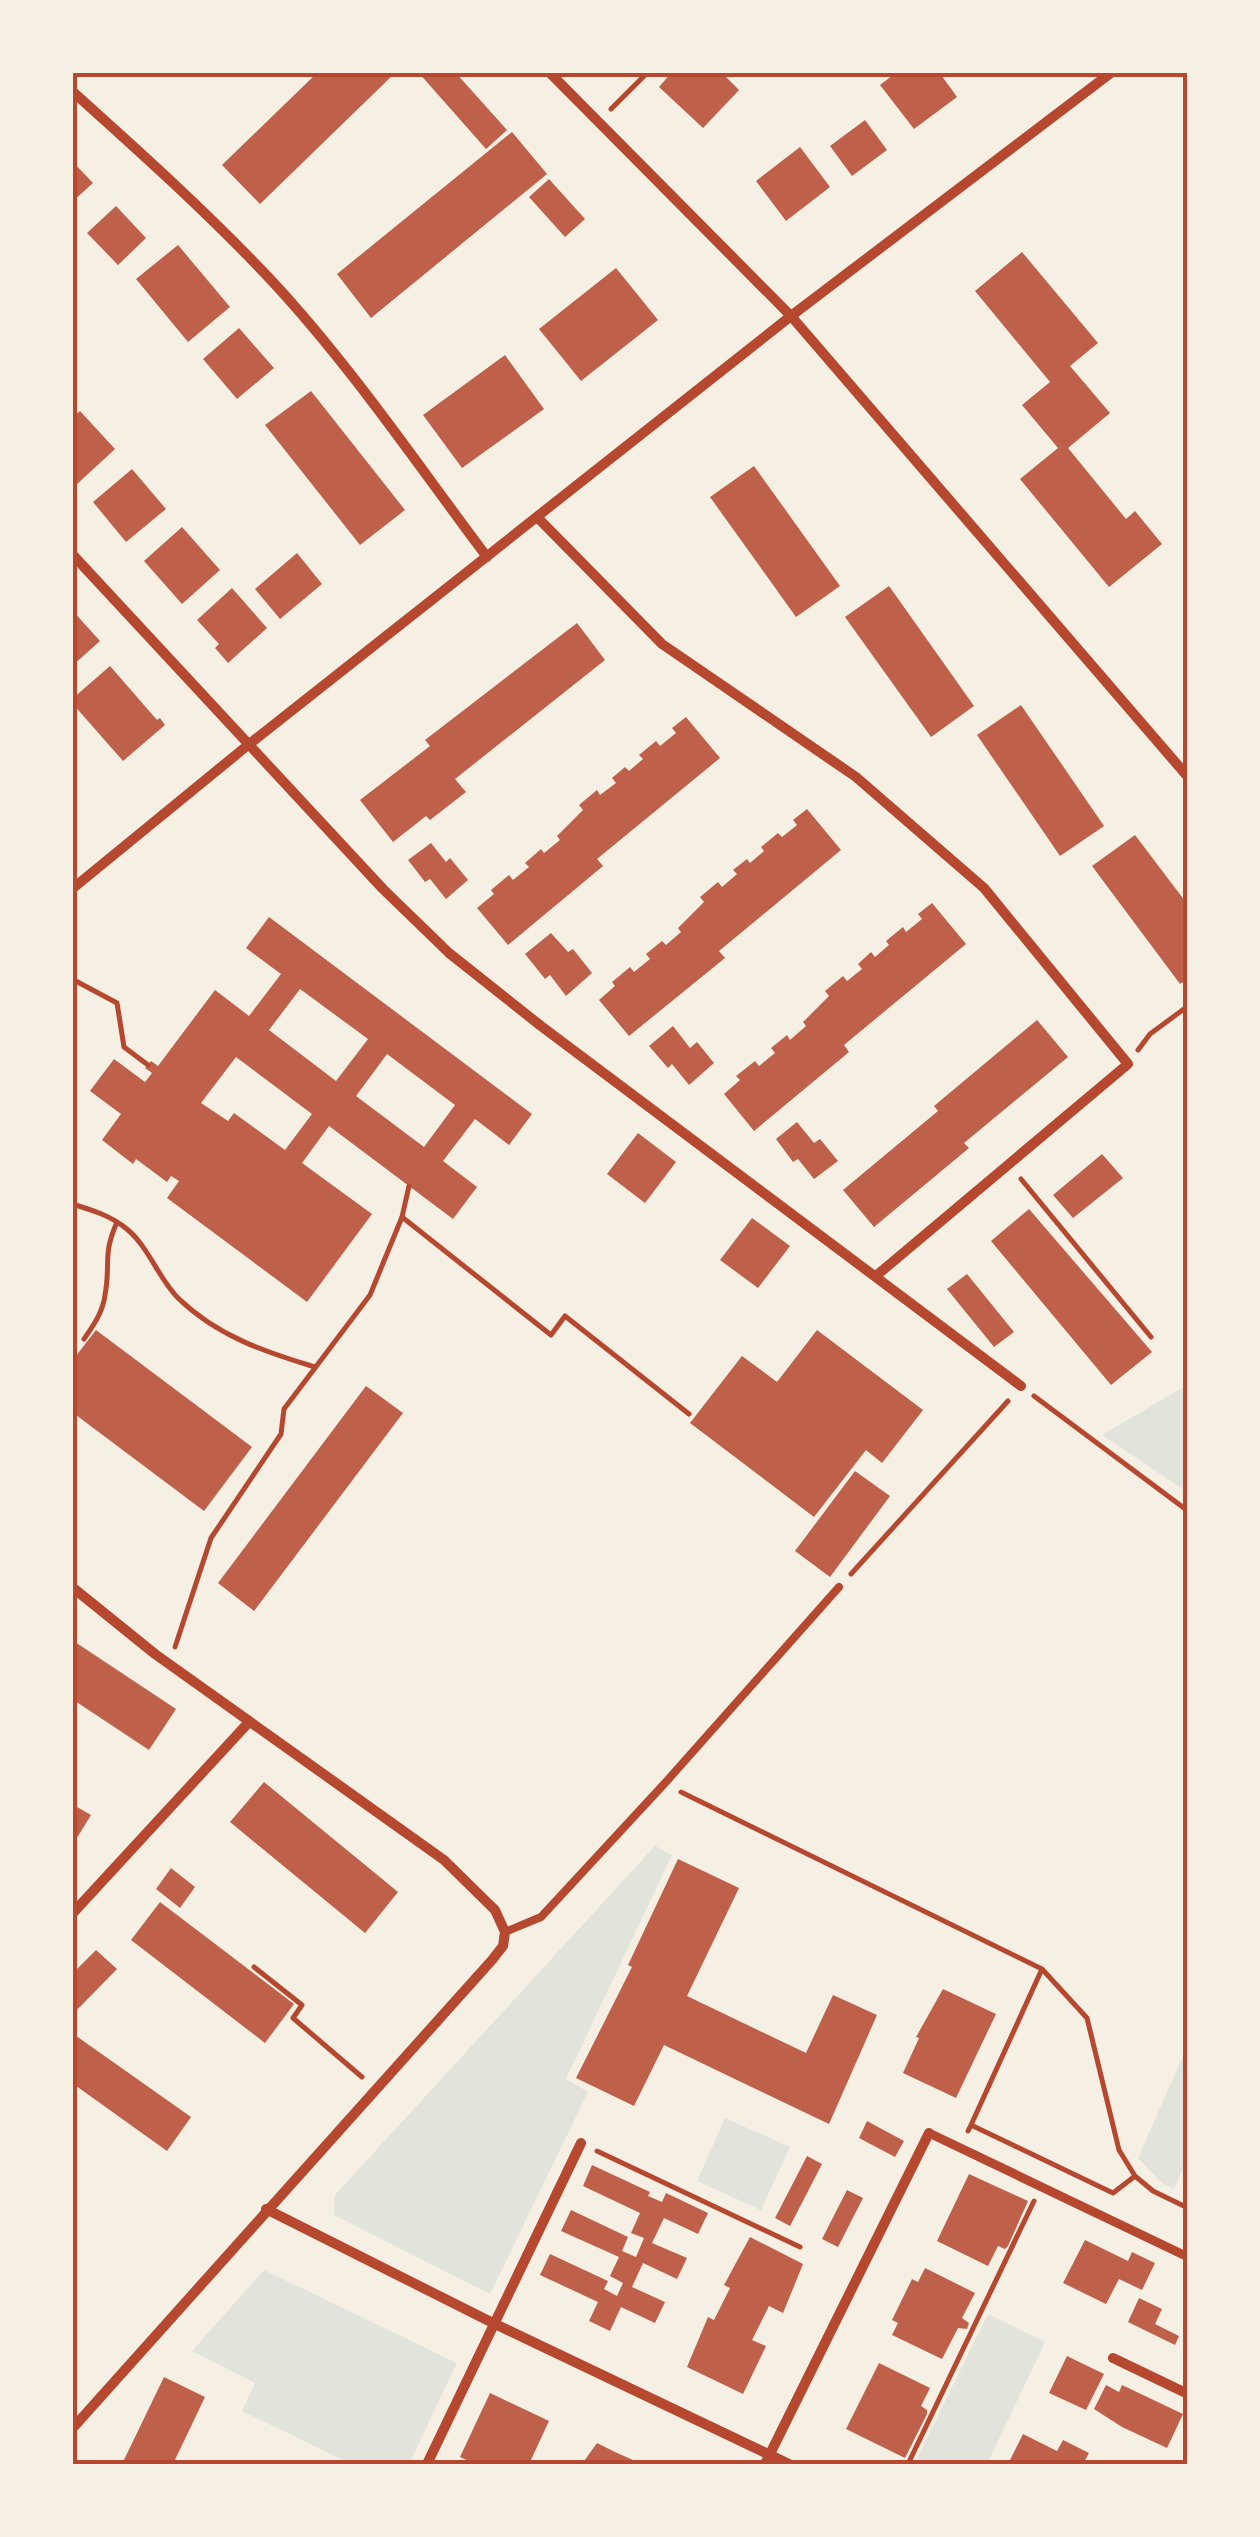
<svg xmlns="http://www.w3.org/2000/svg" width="1260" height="2537" font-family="'Alegreya Sans',sans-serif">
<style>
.green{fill:#e2e4dc}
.building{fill:#bf614a;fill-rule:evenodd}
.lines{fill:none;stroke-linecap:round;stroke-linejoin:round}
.path{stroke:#b5482f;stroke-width:5}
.service{stroke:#b5482f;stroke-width:8}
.pedestrian{stroke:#b5482f;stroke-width:9}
.minor{stroke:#b5482f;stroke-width:10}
.neatline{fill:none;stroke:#b5482f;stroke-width:4}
</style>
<rect width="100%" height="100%" fill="#f6efe4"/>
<!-- green -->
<path class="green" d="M1187 1385V1492L1102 1435Z
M655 1846 672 1855 566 2079 588 2092 490 2294 334 2215 335 2195Z
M1187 2047V2159L1174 2189 1162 2183 1138 2158Z
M725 2118 790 2147 761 2210 697 2181Z
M264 2270 457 2363 409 2464H351L242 2411 255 2383 192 2351Z
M988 2314 1045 2342 987 2464H914Z"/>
<!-- building -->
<path class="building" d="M318 72H396L260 204 222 165Z
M418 72H455L507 130 486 149Z
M672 72H721L739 90 703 128 659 87Z
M897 72H939L957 97 914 129 880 85Z
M865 120 887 150 852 176 830 146Z
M512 132 547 174 371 318 337 274Z
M800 147 830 187 786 221 756 181Z
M72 161 93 183 72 202Z
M549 179 585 219 565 237 529 197Z
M116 206 146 238 118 265 87 233Z
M178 245 230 307 188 342 136 279Z
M1022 252 1098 343 1070 366 1110 413 1068 448 1126 519 1135 511 1162 544 1109 587 1020 479 1058 448 1022 405 1050 382 975 291Z
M616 268 658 320 581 381 539 329Z
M239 328 274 368 237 399 203 359Z
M505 355 544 409 462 468 423 415Z
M311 391 405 510 360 545 265 425Z
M80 411 115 449 76 485 72 482V418Z
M754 466 840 586 796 617 710 497Z
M132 469 166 509 126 542 93 502Z
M182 527 220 570 182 604 144 561Z
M297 553 322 584 280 619 255 589Z
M889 586 974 706 931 737 845 617Z
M232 588 267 628 228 663 215 648 219 644 197 620Z
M72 610 100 641 72 666Z
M577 623 605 660 455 779 466 792 430 820 426 816 393 842 360 800 430 746 425 740Z
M110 666 157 720 160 718 165 725 123 761 72 703V699Z
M1021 705 1104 826 1060 856 977 735Z
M686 717 720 758 597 859 603 866 508 945 477 908 494 894 491 890 509 875 513 880 529 867 525 863 541 849 544 853 560 840 557 836 583 810 579 805 597 790 600 795 616 783 612 778 625 767 629 771 643 759 639 755 656 741 660 746 676 733 672 728Z
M807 809 841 850 719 951 725 958 629 1036 599 1000 615 986 612 982 630 967 634 972 650 959 646 954 662 941 666 945 681 932 678 928 704 902 700 897 718 882 722 887 737 874 733 870 747 859 750 863 764 851 761 847 778 833 782 837 797 825 793 820Z
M1135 835 1188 905V979L1180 984 1092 866Z
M431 843 446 862 450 858 468 880 446 899 430 879 425 882 408 860Z
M932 903 966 944 844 1045 849 1052 754 1131 724 1094 740 1080 736 1076 755 1061 759 1066 775 1053 771 1048 787 1035 790 1040 806 1026 803 1022 829 996 825 991 843 976 847 981 862 969 858 964 871 952 875 957 889 945 886 941 903 927 906 932 922 919 918 914Z
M269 917 532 1114 509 1145 475 1119 443 1161 477 1187 453 1219 329 1126 302 1163 372 1214 307 1302 167 1198 179 1181 171 1176 167 1182 136 1159 133 1164 102 1140 121 1114 90 1091 114 1059 145 1082 152 1073 145 1068 151 1061 158 1066 215 990 249 1016 281 974 246 948ZM300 989 368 1039 336 1081 269 1030ZM387 1054 455 1105 424 1147 356 1096ZM236 1057 312 1114 285 1150 234 1113 228 1121 201 1103Z
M551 933 568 952 573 949 592 973 566 996 550 975 545 979 525 954Z
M1037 1020 1068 1057 964 1143 969 1148 874 1227 843 1190 938 1111 934 1106Z
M673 1026 690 1048 697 1042 714 1063 689 1085 672 1064 668 1068 649 1046Z
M797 1122 814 1143 820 1139 838 1161 814 1179 798 1159 793 1162 776 1139Z
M638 1133 676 1162 645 1203 607 1174Z
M1102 1154 1123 1178 1073 1218 1053 1195Z
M1029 1209 1152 1352 1111 1385 991 1241Z
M752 1218 790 1246 758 1288 720 1260Z
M967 1274 1014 1332 994 1347 947 1289Z
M96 1330 252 1447 204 1511 72 1412V1361Z
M817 1330 923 1410 882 1463 866 1450 814 1517 690 1423 742 1356 777 1382Z
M366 1386 403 1413 254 1611 218 1583Z
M855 1471 890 1496 830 1577 795 1551Z
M72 1640 176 1709 149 1750 72 1699Z
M264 1782 398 1892 365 1933 230 1822Z
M72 1804 91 1815 72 1846Z
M678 1859 739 1888 687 1996 806 2053 833 1995 877 2015 829 2124 664 2045 634 2106 576 2078 632 1967 628 1965Z
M171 1868 195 1887 180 1908 156 1889Z
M160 1902 294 2004 265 2043 131 1940Z
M96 1950 117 1969 72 2015V1974Z
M943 1989 996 2014 956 2098 903 2073 919 2038 916 2037Z
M72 2033 191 2117 167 2151 72 2083Z
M867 2121 904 2141 895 2157 859 2138Z
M807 2156 822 2164 790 2226 775 2218Z
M592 2165 650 2192 648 2196 662 2202 666 2193 708 2213 698 2234 664 2218 652 2243 687 2258 677 2279 643 2263 632 2287 665 2302 655 2323 621 2307 610 2331 589 2321 598 2302 540 2275 550 2254 608 2281 604 2289 617 2296 623 2283 610 2276 619 2257 561 2231 571 2210 628 2237 622 2251 636 2257 644 2238 631 2233 640 2213 583 2186Z
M969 2174 1028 2201 1008 2246 1005 2249 998 2246 988 2266 937 2241Z
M847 2190 863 2198 838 2247 822 2239Z
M750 2237 803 2264 783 2313 769 2306 752 2340 766 2346 743 2394 687 2367 708 2317 714 2320 730 2288 724 2285Z
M1085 2240 1128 2261 1132 2252 1155 2263 1142 2290 1119 2279 1106 2304 1063 2283Z
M925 2268 975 2293 962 2318 969 2323 967 2329 958 2328 942 2359 892 2335 898 2323 892 2320 912 2279 918 2282Z
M1139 2298 1162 2309 1155 2324 1179 2336 1175 2345 1128 2322Z
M1067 2356 1104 2374 1086 2410 1049 2393Z
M879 2363 930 2388 921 2406 927 2410V2414L905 2458 846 2429Z
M164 2377 205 2397 173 2464H122Z
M1106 2385 1119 2392 1122 2385 1183 2414 1167 2448 1122 2427 1094 2409Z
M490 2393 549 2421 529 2464H475L460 2457Z
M1023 2434 1057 2451 1063 2440 1089 2453 1083 2464H1008Z
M597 2443 615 2452 642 2464H582Z"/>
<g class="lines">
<!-- path -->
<path class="path" d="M611 109 648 72
M72 979 117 1003 124 1047 148 1065
M1138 1050 1150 1034 1188 1006
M1021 1179 1151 1337
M72 1204C92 1210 112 1216 128 1230 149 1248 159 1279 178 1298 217 1336 265 1352 315 1367
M402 1217 551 1335 565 1316 689 1414
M84 1339C93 1326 103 1312 105 1295 111 1263 102 1256 117 1222
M1034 1396 1188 1511
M851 1574 1008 1401
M175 1647 211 1538 281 1434 284 1409 370 1295 402 1217 409 1186
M681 1792 1042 1969 1087 2018 1119 2150 1135 2176 1153 2191 1188 2208
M254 1967 302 2005 293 2018 362 2077
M971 2125 1042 1969
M968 2131 971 2125 1113 2193 1135 2176
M597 2151 800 2247
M908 2464 1034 2201"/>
<!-- service -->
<path class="service" d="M505 1932 541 1917 665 1783 839 1587"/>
<!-- pedestrian -->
<path class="pedestrian" d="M929 2133 1188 2257"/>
<!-- minor -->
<path class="minor" d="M549 72 791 316 1188 777
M72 91C140 152 209 214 271 280 351 366 417 464 487 557
M538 518 662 644 856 777 984 888 1128 1064 877 1275
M72 554 383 889 449 953 541 1026 1021 1386
M72 889 248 745 791 316 1112 72
M72 1587 155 1654 444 1860 495 1910 505 1932 503 1946 492 1960 72 2429
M72 1914 249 1722
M266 2209 493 2323 789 2464
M1113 2358 1188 2394
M427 2464 581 2143
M765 2464 929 2133
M1186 2464 1188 2462"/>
</g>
<!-- border -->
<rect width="1260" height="2537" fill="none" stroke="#f6efe4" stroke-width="150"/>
<rect x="75" y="75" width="1110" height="2387" class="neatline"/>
</svg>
